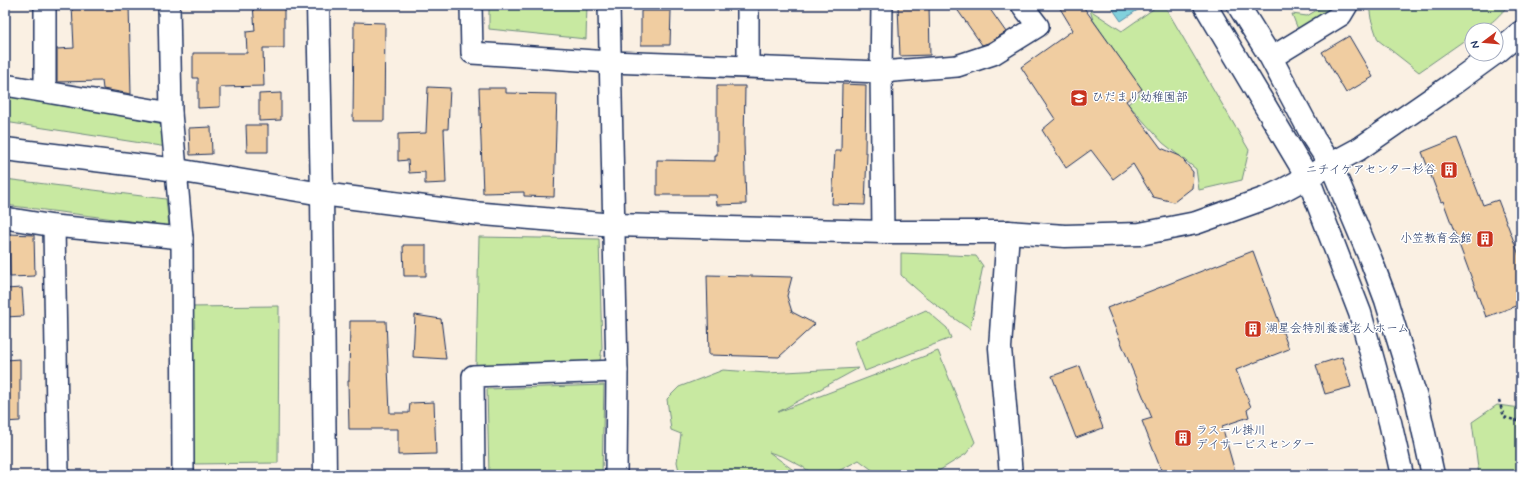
<svg xmlns="http://www.w3.org/2000/svg" width="1526" height="480" viewBox="0 0 1526 480" font-family="Mynerve,'Klee One',sans-serif">
  <rect width="100%" height="100%" fill="#faf0e3"/>
  <filter id="ink" filterUnits="userSpaceOnUse"><feTurbulence type="fractalNoise" baseFrequency=".025" numOctaves="2"/><feDisplacementMap in="SourceGraphic" scale="8" xChannelSelector="R" yChannelSelector="G"/><feConvolveMatrix kernelMatrix="1 2 1 2 8 2 1 2 1" color-interpolation-filters="sRGB"/></filter>
  <g filter="url(#ink)">
    <g fill="#c8e9a1" stroke="#728c80">
      <path d="M489,5H587L586,39L489,29Z"/>
      <path d="M1159,5H1164L1249,150L1242,180L1199,190L1196,169L1163,143L1128,104L1143,91L1093,20L1090,10L1122,31Z"/>
      <path d="M1325,5H1346L1299,32L1292,14L1307,16Z"/>
      <path d="M1369,5H1509C1498,16 1488,30 1472,30V35L1419,72L1378,40L1371,19Z"/>
      <path d="M5,91L172,126L167,147L5,122Z"/>
      <path d="M5,179L166,199L169,226L5,205Z"/>
      <path d="M479,237L599,239L602,348L600,361L476,365Z"/>
      <path d="M901,253L976,256L983,266L970,329C945,313 922,295 901,275Z"/>
      <path d="M279,306L278,463L191,464L188,307Z"/>
      <path d="M926,310L947,328L951,338L865,371L854,342Z"/>
      <path d="M938,351L975,442L966,454L932,475H879L859,460L831,475H815L803,467L784,457L769,452L800,475H680L677,462L681,434L671,430L667,399L679,387L723,370L767,373L859,368L778,412Z"/>
      <path d="M604,385L602,475H489L487,389Z"/>
      <path d="M1497,405L1521,408V475H1479L1472,422Z"/>
    </g>
    <path fill="#81d1dc" stroke="#5890aa" d="M1110,5H1145L1121,21Z"/>
    <g fill="#f0cda1" stroke="#1b2f5e">
      <path d="M72,5H129L131,94L103,89L102,81L57,82V49L74,48Z"/>
      <path d="M253,5H284V48H263L264,86L220,87V107L198,108V78H193V53H247L246,32L255,31Z"/>
      <path d="M929,5L930,55L900,56L898,6Z"/>
      <path d="M954,5H987L1006,32L988,43L982,45Z"/>
      <path d="M1058,5H1082L1142,89L1126,101L1161,148L1180,156L1193,172L1192,188L1174,202L1153,197L1133,164L1113,179L1091,150L1066,168L1042,130L1055,119L1021,67L1073,30Z"/>
      <path d="M641,11H671L670,45H641Z"/>
      <path d="M354,22L385,23L384,121H353Z"/>
      <path d="M1349,36L1373,77L1346,93L1322,52Z"/>
      <path d="M842,84L866,85L865,153H867L865,205L832,204L835,151H841Z"/>
      <path d="M717,86H745L744,143L746,204L717,205L716,195H657V160L715,161V155H717Z"/>
      <path d="M428,87L450,88L448,129H444L446,183L425,184V172L409,173L408,160L398,161V134L426,133Z"/>
      <path d="M479,88H506V93L557,94L554,197L524,196V192L483,193Z"/>
      <path d="M281,93V120L259,121V94Z"/>
      <path d="M246,125H268V152H247Z"/>
      <path d="M211,127L212,154L190,155L189,128Z"/>
      <path d="M1457,138L1483,205L1498,200L1521,260V304L1486,317L1443,201L1441,202L1422,152Z"/>
      <path d="M9,234L34,235L35,276L10,277Z"/>
      <path d="M403,245H426V276H404Z"/>
      <path d="M1253,251L1289,349L1236,370L1251,407L1247,410L1249,417L1222,426L1236,475H1163L1142,421L1152,418L1107,308Z"/>
      <path d="M707,275L792,277L787,296L792,312L815,324L779,357L709,355Z"/>
      <path d="M22,288L24,316L5,317V289Z"/>
      <path d="M415,315L441,319L446,359L413,357Z"/>
      <path d="M350,321H386L390,413H409L410,403L434,402L436,454L398,455V429H349L348,381H349Z"/>
      <path d="M1342,357L1351,387L1325,394L1316,365Z"/>
      <path d="M20,359V421L5,422V360Z"/>
      <path d="M1080,366L1103,428L1076,438L1052,376Z"/>
    </g>
    <g fill="none" stroke-linecap="round" stroke-linejoin="round">
      <defs>
        <g id="minor">
          <path d="M45,5V91"/>
          <path d="M169,5L171,113L182,238L183,475"/>
          <path d="M471,5L472,53L610,62L881,72L957,66L993,54L1038,26L1022,5"/>
          <path d="M609,5L617,371L616,475"/>
          <path d="M748,5V66"/>
          <path d="M882,5L881,72L883,232"/>
          <path d="M1271,58L1341,15L1347,5"/>
          <path d="M5,85L171,113"/>
          <path d="M5,218L54,226L182,238"/>
          <path d="M54,226L58,475"/>
          <path d="M474,475L473,376L617,371"/>
        </g>
        <g id="tertiary">
          <path d="M318,5L322,194L325,475"/>
          <path d="M1205,5L1308,178L1360,313L1390,422L1402,475"/>
          <path d="M1238,5L1271,58L1314,139L1331,165L1371,260L1386,300L1417,401L1433,475"/>
          <path d="M1496,53L1521,32"/>
          <path d="M5,149L177,170L322,194L472,213L614,225L883,232H1008L1065,236L1140,234L1196,223L1266,198L1285,189L1359,149L1450,86L1494,54"/>
          <path d="M1008,232L1000,348L1011,475"/>
        </g>
      </defs>
      <use href="#minor" stroke="#1b2f5e" stroke-width="24"/>
      <use href="#tertiary" stroke="#1b2f5e" stroke-width="25"/>
      <path stroke="#1b2f5e" stroke-width="2.5" stroke-dasharray="3 3" stroke-linecap="butt" d="M1499,400L1504,417L1521,422"/>
      <use href="#minor" stroke="#fff" stroke-width="21"/>
      <use href="#tertiary" stroke="#fff" stroke-width="22"/>
    </g>
  </g>
  <defs>
    <symbol id="school-square" viewBox="-11 -11 22 22"><rect x="-9" y="-9" width="18" height="18" rx="4" fill="#c8321e" stroke="#fff"/><path d="M0-5L7-2L0 1L-7-2ZM-4 1L0 2.5L4 1V4Q0 6-4 4Z" fill="#fff"/></symbol>
    <symbol id="building-square" viewBox="-11 -11 22 22"><rect x="-9" y="-9" width="18" height="18" rx="4" fill="#c8321e" stroke="#fff"/><path d="M-4-6H4V6H1V3H-1V6H-4ZM-2.5-4.3h1.7v1.8h-1.7ZM.8-4.3h1.7v1.8H.8ZM-2.5-1h1.7V.8h-1.7ZM.8-1h1.7V.8H.8Z" fill="#fff"/></symbol>
  </defs>
  <g fill-rule="evenodd">
    <use href="#school-square" x="1069" y="88" width="20" height="20"/>
    <use href="#building-square" x="1439" y="160" width="20" height="20"/>
    <use href="#building-square" x="1475" y="229" width="20" height="20"/>
    <use href="#building-square" x="1243" y="319" width="20" height="20"/>
    <use href="#building-square" x="1173" y="428" width="20" height="20"/>
  </g>
  <g text-anchor="middle" dominant-baseline="central" stroke-width="3" stroke-linejoin="round" paint-order="stroke">
    <g font-size="12" fill="#1b2f5e" stroke="#fff" text-anchor="start">
      <text x="1092" y="98">ひだまり幼稚園部</text>
      <text x="1436" y="170" text-anchor="end">ニチイケアセンター杉谷</text>
      <text x="1472" y="239" text-anchor="end">小笠教育会館</text>
      <text x="1266" y="329">湖星会特別養護老人ホーム</text>
      <text x="1196" y="431">ラスール掛川<tspan x="1196" dy="14">デイサービスセンター</tspan></text>
    </g>
  </g>
  <rect width="1526" height="480" fill="none" stroke="#fff" stroke-width="20"/>
  <rect x="10" y="10" width="1506" height="460" fill="none" stroke="#1b2f5e" stroke-width="1.5" filter="url(#ink)"/>
  <g transform="translate(1484 42) rotate(254)"><circle r="19" fill="#ffffff" stroke="#a4acbf"/>
  <path d="M0-3L7 15L0 10L-7 15Z" fill="#c8321e"/>
  <text y="-6" font-size="11" font-weight="bold" text-anchor="middle" fill="#1b2f5e">N</text>
  </g>
</svg>
